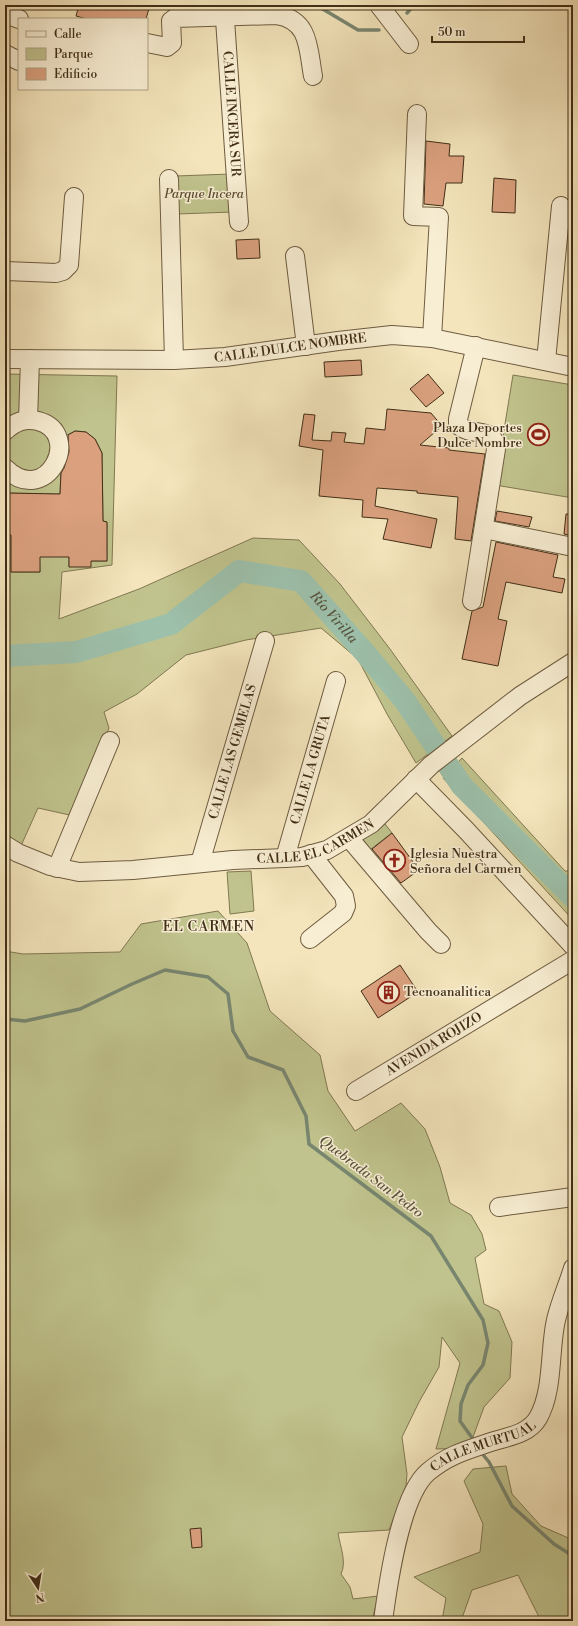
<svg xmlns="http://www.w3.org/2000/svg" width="578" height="1626" viewBox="0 0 578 1626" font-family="'Libre Bodoni',serif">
  <rect width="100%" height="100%" fill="#f4e5bc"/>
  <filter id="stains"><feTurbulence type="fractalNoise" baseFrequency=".005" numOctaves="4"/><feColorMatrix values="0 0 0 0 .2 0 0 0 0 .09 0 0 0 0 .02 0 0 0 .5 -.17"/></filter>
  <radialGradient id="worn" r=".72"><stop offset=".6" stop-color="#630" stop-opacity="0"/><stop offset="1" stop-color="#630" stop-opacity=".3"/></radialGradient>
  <g fill="#c0c38d" stroke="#807852">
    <path d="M231,174L233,212L177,214L176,176Z"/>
    <path d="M5,374L117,376L112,565L62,572L59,619L139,589L253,538L299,540L340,584L390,649L452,736L416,763L387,714L358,659L321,628L246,640L186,655L137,694L104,712L109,728L74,816L38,808L20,848L5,839V535H11V572H40L39,543L69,557V567L91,561H107V522L103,521L102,453L95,439L86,432L75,431L65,436L62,443L60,494L5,493Z"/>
    <path d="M513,375L573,385V498L495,485Z"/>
    <path d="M462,758L565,871H573V920L443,778Z"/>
    <path d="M382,820L392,833L367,852L357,840Z"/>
    <path d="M251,871L254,911L230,914L227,872Z"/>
    <path d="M218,911L247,943L270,1011L320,1055L328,1091L355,1131L401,1103L425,1129L440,1167L450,1203L471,1215L482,1234L486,1250L475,1258L484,1304L499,1311L512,1342L510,1378L484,1407L469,1448L436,1449L460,1363L442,1337L439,1367L419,1402L402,1437L407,1474L406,1486L389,1530L338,1533C340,1546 347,1562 341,1574L350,1587L353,1599L378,1596L372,1621H5V951L23,954L120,952L141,924Z"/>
    <path d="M506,1466L512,1494L541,1526L573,1540V1621H541L518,1575L472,1590L461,1621H442L446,1598L414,1577L480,1552L483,1524L464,1481L473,1469Z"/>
  </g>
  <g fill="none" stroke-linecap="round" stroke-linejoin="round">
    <g stroke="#788670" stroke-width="3.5">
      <path d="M316,5L358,30H379"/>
      <path d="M407,13L414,5"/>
      <path d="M5,1019L25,1021L80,1009L132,984L165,970L208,977L228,994L233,1031L248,1057L283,1070L306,1116L309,1144L431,1236L483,1320L488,1343L483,1365L468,1385L461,1404L460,1421L475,1442"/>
      <path d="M480,1451L489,1462L512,1506L554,1544L573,1556"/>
    </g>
    <path stroke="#9dc0ab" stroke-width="22" id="s1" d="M5,656L76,652L171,624L239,571L301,581L366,654L405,701L462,786L573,897"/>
  </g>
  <g fill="#dba17f" stroke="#412e17">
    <path d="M79,5H150L146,19H87L76,16Z"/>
    <path d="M426,141L450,144L449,156H464L462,183H446L443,206L424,204Z"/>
    <path d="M494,178L516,180L515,213L492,212Z"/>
    <path d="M259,239L260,258L237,259L236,240Z"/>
    <path d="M361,360L362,375L325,377L324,362Z"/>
    <path d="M428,374L444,393L426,407L410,389Z"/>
    <path d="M387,409L431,413L442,426L420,445L449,448V450L485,454L471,541L455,539L458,497L417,493V491L377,488L375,506L437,519L431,548L383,539L388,519L362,517L363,500L319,496L323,450L299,446L304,414L315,415L312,440L331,441L332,432L346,433L344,442L364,444L366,428L385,430Z"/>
    <path d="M75,431L86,432L95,439L102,453L103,521L107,522V561H91V567H69V557H40V572H11V535H5V493L60,494L61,473L64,468L69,452L68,435Z"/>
    <path d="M497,511L532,517L529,527L495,521Z"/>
    <path d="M566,514H573V536L564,534Z"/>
    <path d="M496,542L558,555L553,577L565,579L562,593L506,582L498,619L507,621L498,666L462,659L472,611L483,607Z"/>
    <path d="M392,833L419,870L401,883L372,849Z"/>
    <path d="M400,965L418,992L378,1018L361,991Z"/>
    <path d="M201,1528L202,1547L192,1548L190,1529Z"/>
  </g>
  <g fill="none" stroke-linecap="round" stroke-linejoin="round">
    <defs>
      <g id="minor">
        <path id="s2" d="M224,5L239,222"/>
        <path d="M379,5L409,44"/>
        <path d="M5,14L19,19"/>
        <path d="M147,43L167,47L172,43L171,21L175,18L277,15C310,20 308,49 313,76"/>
        <path d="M5,54L19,61"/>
        <path d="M417,114L413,216L439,217L432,338"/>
        <path d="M169,179L174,360"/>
        <path d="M295,256L306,346"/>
        <path d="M5,271L56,273L63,271L69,265L74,197"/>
        <path id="s3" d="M5,359L174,360L225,357L338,341L392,335L432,338L573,367"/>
        <path d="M546,361L561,206"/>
        <path d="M28,420L30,359"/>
        <path d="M5,431C15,422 24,418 38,421C84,433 47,509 5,468"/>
        <path d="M484,529L573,547"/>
        <path d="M472,601L496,449C494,425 472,438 458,425V419L476,346"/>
        <path d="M416,779L466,830L573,946"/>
        <path d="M349,838L428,931L441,944"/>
        <path id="s4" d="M5,845L18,853L50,866L79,872L133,870L233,860L285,858L302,857L327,850L371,824L431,765L520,696L573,662"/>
        <path id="s5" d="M285,858L336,681"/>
        <path id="s6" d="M200,863L265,641"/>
        <path d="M57,868L110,741"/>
        <path d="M310,939L343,913L346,906L344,896L311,854"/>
        <path id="s7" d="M356,1091L573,960"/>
        <path d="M499,1207L573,1197"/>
        <path id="s8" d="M383,1621C388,1584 400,1496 428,1472C448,1455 467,1450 491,1442C507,1437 529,1434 538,1418C554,1390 549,1350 556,1320C560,1302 568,1285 573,1268"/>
      </g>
    </defs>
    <use href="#minor" stroke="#6e5c40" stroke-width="20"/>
    <use href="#minor" stroke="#f8eed3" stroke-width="18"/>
  </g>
  <defs>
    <symbol id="stadium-ring" viewBox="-11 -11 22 22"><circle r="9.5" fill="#f8eed3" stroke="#8f2418" stroke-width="1.5"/><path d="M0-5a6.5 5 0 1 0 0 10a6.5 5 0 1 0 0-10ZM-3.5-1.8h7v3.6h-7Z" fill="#8f2418"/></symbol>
    <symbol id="church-ring" viewBox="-11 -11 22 22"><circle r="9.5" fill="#f8eed3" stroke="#8f2418" stroke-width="1.5"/><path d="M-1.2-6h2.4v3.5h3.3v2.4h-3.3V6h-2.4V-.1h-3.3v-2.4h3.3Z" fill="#8f2418"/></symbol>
    <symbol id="building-ring" viewBox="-11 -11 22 22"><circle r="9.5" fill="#f8eed3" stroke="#8f2418" stroke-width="1.5"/><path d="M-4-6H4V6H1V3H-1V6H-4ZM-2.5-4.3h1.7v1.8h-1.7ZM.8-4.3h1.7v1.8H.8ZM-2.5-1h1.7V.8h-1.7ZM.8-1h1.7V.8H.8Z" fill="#8f2418"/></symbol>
  </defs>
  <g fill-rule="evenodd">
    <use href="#stadium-ring" x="526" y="422" width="25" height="25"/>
    <use href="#church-ring" x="382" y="848" width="25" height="25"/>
    <use href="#building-ring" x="376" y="980" width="25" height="25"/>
  </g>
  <g text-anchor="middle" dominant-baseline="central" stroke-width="3" stroke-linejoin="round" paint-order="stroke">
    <g font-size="13" fill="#412e17" stroke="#f8eed3">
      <text stroke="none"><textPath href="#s2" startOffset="109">CALLE INCERA SUR</textPath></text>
      <text stroke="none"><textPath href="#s3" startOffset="286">CALLE DULCE NOMBRE</textPath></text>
      <text stroke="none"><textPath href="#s6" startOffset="116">CALLE LAS GEMELAS</textPath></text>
      <text stroke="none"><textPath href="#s5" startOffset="92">CALLE LA GRUTA</textPath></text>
      <text stroke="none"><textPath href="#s4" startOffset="320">CALLE EL CARMEN</textPath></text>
      <text stroke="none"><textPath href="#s7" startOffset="91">AVENIDA ROJIZO</textPath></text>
      <text stroke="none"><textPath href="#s8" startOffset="219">CALLE MURTUAL</textPath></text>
    </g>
    <g font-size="13" font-style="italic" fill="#5a4c2f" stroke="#f8eed3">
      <text x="204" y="194">Parque Incera</text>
    </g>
    <g font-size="13" fill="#412e17" stroke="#f8eed3" text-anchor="start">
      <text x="522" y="428" text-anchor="end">Plaza Deportes<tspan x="522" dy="15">Dulce Nombre</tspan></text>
      <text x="410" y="854">Iglesia Nuestra<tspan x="410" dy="15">Señora del Carmen</tspan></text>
      <text x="404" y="992">Tecnoanalitica</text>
    </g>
    <g font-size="14" font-style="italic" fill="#58523c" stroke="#f8eed3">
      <text stroke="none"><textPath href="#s1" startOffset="368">Río Virilla</textPath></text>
      <text transform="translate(371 1177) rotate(37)">Quebrada San Pedro</text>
    </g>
    <g font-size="14" letter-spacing="1" fill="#412e17" stroke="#f8eed3">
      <text x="209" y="927">EL CARMEN</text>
    </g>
  </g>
  <rect width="578" height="1626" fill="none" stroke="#f4e5bc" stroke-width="20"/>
  <rect x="6" y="6" width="566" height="1614" fill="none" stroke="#412e17" stroke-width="2"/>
  <rect x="10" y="10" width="558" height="1606" fill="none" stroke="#412e17"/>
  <rect x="18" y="18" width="130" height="72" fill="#f8eed3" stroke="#afa188"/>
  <rect x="26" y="31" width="20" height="6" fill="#f8eed3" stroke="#afa188"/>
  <text x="54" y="38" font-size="12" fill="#412e17">Calle</text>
  <rect x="26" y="48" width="20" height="12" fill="#c0c38d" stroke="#afa188"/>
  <text x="54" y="58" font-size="12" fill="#412e17">Parque</text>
  <rect x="26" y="68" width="20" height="12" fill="#dba17f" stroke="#afa188"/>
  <text x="54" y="78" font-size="12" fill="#412e17">Edificio</text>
  <g transform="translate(38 1588) rotate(168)" stroke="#f8eed3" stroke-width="3" paint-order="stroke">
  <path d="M0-3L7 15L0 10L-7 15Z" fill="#412e17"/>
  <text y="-6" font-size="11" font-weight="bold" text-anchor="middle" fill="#412e17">N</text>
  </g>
  <path d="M432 36v6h92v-6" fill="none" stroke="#412e17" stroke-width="2"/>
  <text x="438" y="36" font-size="12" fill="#412e17" stroke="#f8eed3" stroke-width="3" paint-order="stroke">50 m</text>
  <rect width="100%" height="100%" filter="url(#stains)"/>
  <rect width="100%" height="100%" fill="url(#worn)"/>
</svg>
